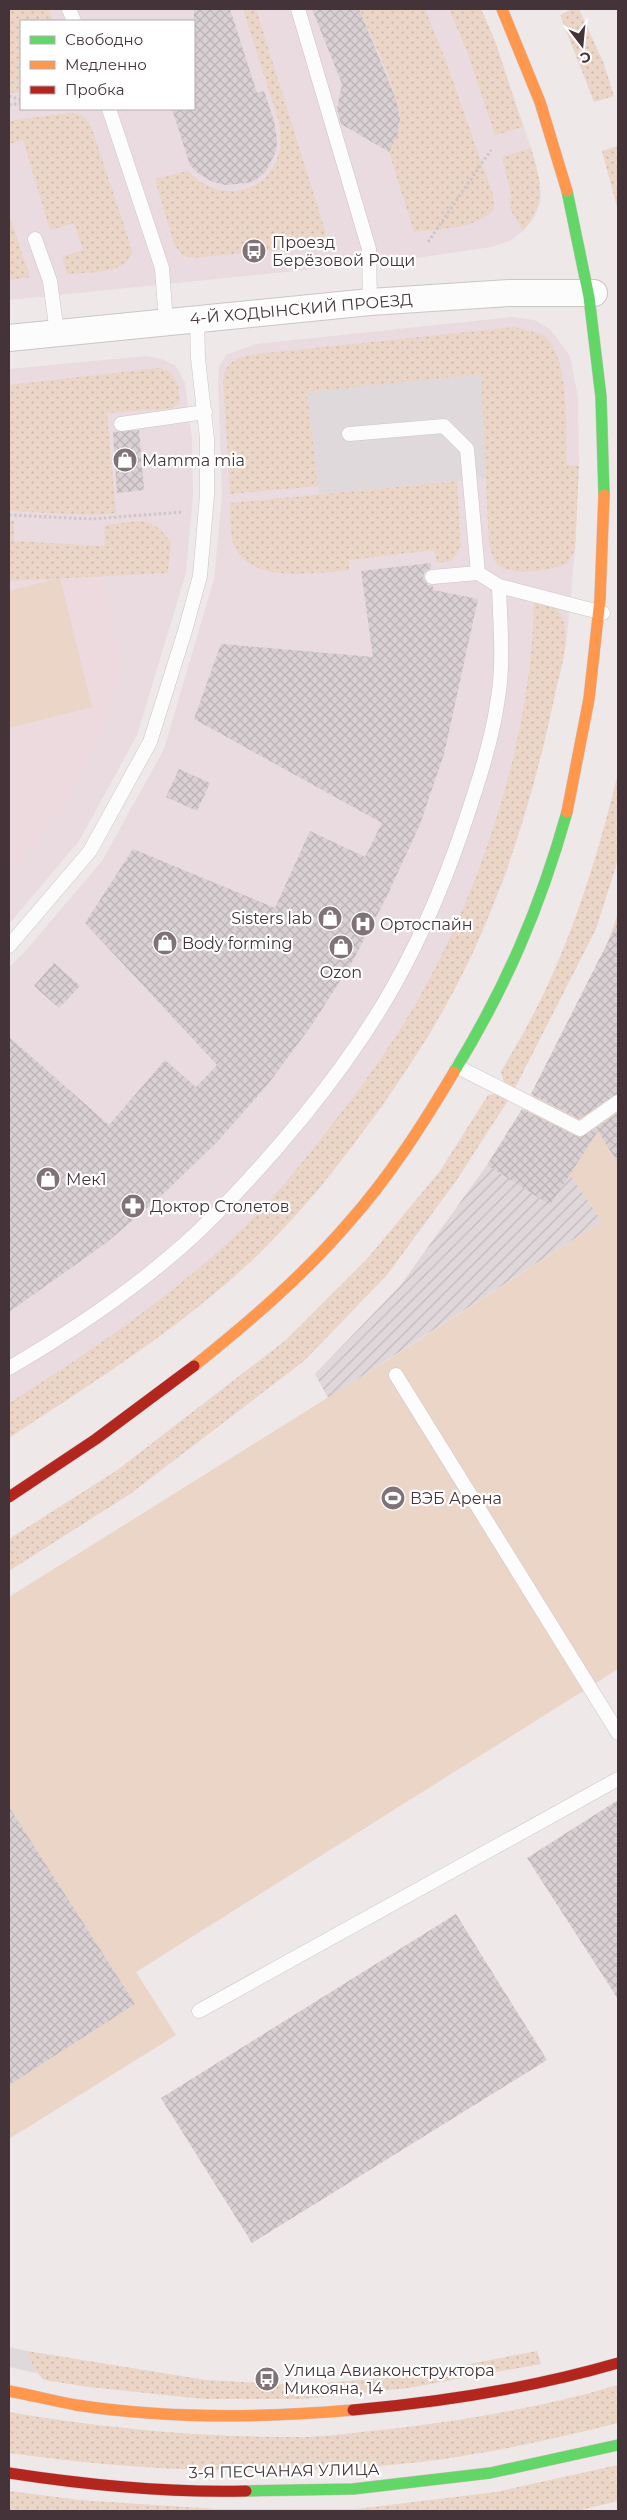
<svg xmlns="http://www.w3.org/2000/svg" width="627" height="2520" viewBox="0 0 627 2520" font-family="Montserrat,sans-serif">
  <defs>
    <pattern id="industrial-furrows" width="10" height="10" patternUnits="userSpaceOnUse" patternTransform="scale(1.25)"><rect width="10" height="10" fill="#e0d7da"/><path d="M-1 1l2-2M0 10L10 0M9 11l2-2" fill="none" stroke="#c1b9bc"/></pattern>
    <pattern id="grass-dots" width="8" height="8" patternUnits="userSpaceOnUse" patternTransform="scale(1.25)"><rect width="8" height="8" fill="#ead5c7"/><path d="M2 2h.1M6 6h.1" fill="none" stroke="#cab7ac" stroke-width="1.8" stroke-linecap="round"/></pattern>
    <pattern id="building-cross-hatch" width="8" height="8" patternUnits="userSpaceOnUse" patternTransform="scale(1.25)"><rect width="8" height="8" fill="#d8d0d2"/><path d="M0 0l8 8M0 8l8-8" fill="none" stroke="#bbb3b5"/></pattern>
  </defs>
  <rect width="100%" height="100%" fill="#eee8e9"/>
  <g fill="#e9dbdf" fill-rule="evenodd">
    <path d="M9,9H481L495,41L531,148L540,182L541,201L534,218L523,231L510,241L491,247L403,260L9,300ZM21,21H194V109H21Z"/>
    <path d="M512,317L534,320L550,329L570,356L578,398L579,466L575,550L567,638L552,707L507,871L472,955L430,1033L384,1104L320,1188L252,1261L180,1321L9,1438V967L22,955L102,861L164,749L214,579L222,496L218,380L219,367L226,355L256,344Z"/>
    <path d="M146,356L162,359L176,366L185,383L192,439L193,495L186,573L137,735L79,841L9,924V369Z"/>
  </g>
  <path fill="url(#industrial-furrows)" d="M532,1120L602,1221L328,1398L315,1374L400,1286L492,1158Z"/>
  <path fill="#ecdadf" d="M102,577L123,669L99,731L64,803L9,878V581Z"/>
  <g fill="url(#grass-dots)">
    <path d="M9,9H49L53,21H21V92L9,93Z"/>
    <path d="M243,9H256L326,234L323,242L309,247L192,258L182,255L174,244L155,179L188,171C231,216 294,181 278,119Z"/>
    <path d="M359,9H425L445,59L493,195L494,209C476,230 440,228 414,232L389,152C394,142 400,131 400,119C400,95 370,34 359,9Z"/>
    <path d="M449,9H481L495,41L523,127L495,135L467,51Z"/>
    <path d="M572,9H579L604,64L614,96L594,102L560,15Z"/>
    <path d="M70,113C81,113 86,117 91,126L132,250C130,275 86,272 67,274L62,257L83,250L74,223L50,230L23,140L9,144V121Z"/>
    <path d="M618,146V211L602,151Z"/>
    <path d="M531,148C541,182 547,202 523,231L510,209L511,193L502,157Z"/>
    <path d="M9,214L30,277L9,280Z"/>
    <path d="M514,327C523,330 536,331 544,336C570,355 566,435 567,465L579,466L575,550L567,564C550,570 506,579 495,561C492,556 491,550 489,545L481,375L307,393L319,486L230,494L223,379C227,359 239,357 257,354Z"/>
    <path d="M158,368L171,372L178,385L180,400L173,408L107,413L116,513L89,515L9,511V385Z"/>
    <path d="M457,481L461,548L451,561L437,563L434,550L349,560V570C317,573 249,584 234,545C229,533 231,516 230,503Z"/>
    <path d="M9,520H14V541L104,546L105,525C140,522 149,513 171,542L168,573L9,581Z"/>
    <path d="M534,602C539,603 546,603 550,605C579,618 560,672 555,694C537,782 510,873 472,954C441,1022 398,1085 353,1145C322,1186 289,1226 251,1261C178,1330 92,1383 9,1438V1403C87,1354 163,1302 231,1240C265,1208 296,1171 324,1135C353,1098 381,1060 406,1020C478,902 532,741 534,602Z"/>
    <path d="M618,773V860L596,929L515,1088L504,1082L501,1072C512,1052 524,1033 534,1013C572,940 599,852 618,773Z"/>
    <path d="M497,1093L509,1099L456,1181L387,1275L304,1361L130,1494L9,1571V1539L116,1471L286,1340L367,1259L440,1171L488,1095Z"/>
    <path d="M27,2351L206,2380L300,2385L407,2376L537,2351L541,2364L408,2388L302,2399H204L89,2387L44,2380L32,2367Z"/>
    <path d="M618,2385V2423C553,2439 488,2454 421,2462C284,2477 145,2472 9,2453V2412C108,2429 208,2438 309,2437C333,2436 357,2432 381,2430C460,2421 541,2408 618,2385Z"/>
    <path d="M618,2465V2501L577,2511H9V2491L80,2500L216,2509H356L496,2492Z"/>
  </g>
  <g fill="#ead5c7">
    <path d="M60,578L92,707L9,728V591Z"/>
    <path d="M618,913V1669L136,1972L176,2035L9,2139V1597L391,1358L602,1221L532,1120L521,1115C555,1050 595,984 618,913Z"/>
  </g>
  <g fill="#e0d9db">
    <path d="M481,374L486,478L319,494L307,392Z"/>
    <path d="M9,2347L27,2351L36,2373L9,2367Z"/>
  </g>
  <g fill="url(#building-cross-hatch)">
    <path d="M194,9H230L257,93L264,91L274,121L277,141L276,151L266,171L256,180L247,183L226,185L213,182L199,174L190,165L172,109H194Z"/>
    <path d="M312,9H359L396,99L400,119L397,136L389,152L341,124L337,109L342,84Z"/>
    <path d="M139,430L144,490L117,493L113,432Z"/>
    <path d="M431,563V568L424,573L423,578L428,585L433,586V590L478,599L444,754L420,824L387,896L351,964L311,1026L268,1084L217,1142L161,1196L106,1243L9,1312V1037L109,1125L165,1060L196,1087L217,1065L85,923L133,849L275,908L310,831L365,857L382,823L194,719L221,644L373,657L361,571Z"/>
    <path d="M179,769L210,783L197,811L166,797Z"/>
    <path d="M618,922V1093L579,1119L531,1094Z"/>
    <path d="M54,963L80,986L59,1008L34,986Z"/>
    <path d="M522,1109L580,1138L618,1113V1163L598,1131L550,1205L487,1165Z"/>
    <path d="M618,1800V1999L527,1858Z"/>
    <path d="M9,1807L135,2004L9,2085Z"/>
    <path d="M456,1914L547,2060L252,2243L161,2098Z"/>
  </g>
  <g fill="none" stroke-linecap="round" stroke-linejoin="round">
    <defs>
      <g id="lane">
        <path d="M69,9L74,21"/>
        <path d="M298,9L369,249L370,302"/>
        <path d="M109,109L162,268L166,322"/>
        <path d="M35,239L50,281L57,333"/>
        <path d="M121,424L205,412"/>
        <path d="M349,434L444,426L467,449L478,573L499,586L603,613"/>
        <path d="M432,577L478,573"/>
        <path d="M9,946L90,851L150,742L185,631L200,576L207,495V439L198,358L197,318"/>
        <path d="M458,1067L580,1129L618,1102"/>
        <path d="M9,1368C79,1327 158,1273 215,1215C275,1154 338,1079 382,1006C416,950 443,887 464,825C478,783 492,741 498,698C504,662 500,622 499,586"/>
        <path d="M396,1375L618,1733"/>
        <path d="M199,2011L618,1779"/>
      </g>
      <path id="street" d="M9,338L370,302L509,293H594"/>
      <g id="fast">
        <path d="M567,191L589,297L601,397L604,495"/>
        <path d="M454,1072C506,987 540,908 567,812"/>
        <path d="M246,2491L353,2489L490,2473L618,2445"/>
      </g>
      <g id="slow">
        <path d="M502,9L540,102L567,191"/>
        <path d="M567,812L589,699L600,599L604,495"/>
        <path d="M194,1366C249,1322 304,1275 350,1221C390,1176 423,1124 454,1072"/>
        <path d="M9,2391C31,2395 54,2401 76,2405C167,2419 261,2418 353,2410"/>
      </g>
      <g id="jam">
        <path d="M9,1497L96,1439L194,1366"/>
        <path d="M353,2410C442,2402 532,2388 618,2363"/>
        <path d="M9,2473C87,2485 166,2493 246,2491"/>
      </g>
    </defs>
    <use href="#lane" stroke="#ccc5c7" stroke-width="15"/>
    <use href="#street" stroke="#ccc5c7" stroke-width="28"/>
    <use href="#fast" stroke="#d2c3c7" stroke-width="12"/>
    <use href="#slow" stroke="#d2c3c7" stroke-width="12"/>
    <use href="#jam" stroke="#d2c3c7" stroke-width="12"/>
    <g stroke="#cdc6c9" stroke-width="3" stroke-dasharray="2.5 2.5" stroke-linecap="butt">
      <path d="M9,96L21,100"/>
      <path d="M9,105L21,103"/>
      <path d="M428,242L491,150"/>
      <path d="M9,515L92,519L183,512"/>
    </g>
    <use href="#lane" stroke="#fcfcfc" stroke-width="14"/>
    <use href="#street" stroke="#fcfcfc" stroke-width="26"/>
    <use href="#fast" stroke="#63d668" stroke-width="11"/>
    <use href="#slow" stroke="#ff974d" stroke-width="11"/>
    <use href="#jam" stroke="#b3261e" stroke-width="11"/>
  </g>
  <defs>
    <symbol id="bus-disc" viewBox="-11 -11 22 22"><circle r="9.5" fill="#807377" stroke="#fff"/><path d="M-5-6H5V4H4V6H2V4H-2V6H-4V4H-5ZM-3.5-4V0h7V-4ZM-3.5 1.2v1.5H-2V1.2ZM2 1.2v1.5H3.5V1.2Z" fill="#fff"/></symbol>
    <symbol id="shop-disc" viewBox="-11 -11 22 22"><circle r="9.5" fill="#807377" stroke="#fff"/><path d="M-5-2.5h2.3a2.7 3.5 0 0 1 5.4 0H5L5.5 6h-11ZM-1.5-2.5h3a1.5 2.3 0 0 0-3 0Z" fill="#fff"/></symbol>
    <symbol id="hospital-disc" viewBox="-11 -11 22 22"><circle r="9.5" fill="#807377" stroke="#fff"/><path d="M-5-5h3v3.5h4V-5h3V5h-3V1.5h-4V5h-3Z" fill="#fff"/></symbol>
    <symbol id="pharmacy-disc" viewBox="-11 -11 22 22"><circle r="9.5" fill="#807377" stroke="#fff"/><path d="M-2-6h4v4h4v4h-4v4h-4v-4h-4v-4h4Z" fill="#fff"/></symbol>
    <symbol id="stadium-disc" viewBox="-11 -11 22 22"><circle r="9.5" fill="#807377" stroke="#fff"/><path d="M0-5a6.5 5 0 1 0 0 10a6.5 5 0 1 0 0-10ZM-3.5-1.8h7v3.6h-7Z" fill="#fff"/></symbol>
  </defs>
  <g fill-rule="evenodd">
    <use href="#bus-disc" x="240" y="237" width="28" height="28"/>
    <use href="#shop-disc" x="111" y="446" width="28" height="28"/>
    <use href="#shop-disc" x="316" y="904" width="28" height="28"/>
    <use href="#hospital-disc" x="349" y="910" width="28" height="28"/>
    <use href="#shop-disc" x="151" y="929" width="28" height="28"/>
    <use href="#shop-disc" x="327" y="933" width="28" height="28"/>
    <use href="#shop-disc" x="34" y="1165" width="28" height="28"/>
    <use href="#pharmacy-disc" x="119" y="1192" width="28" height="28"/>
    <use href="#stadium-disc" x="379" y="1484" width="28" height="28"/>
    <use href="#bus-disc" x="253" y="2365" width="28" height="28"/>
  </g>
  <g text-anchor="middle" dominant-baseline="central" stroke-width="4.5" stroke-linejoin="round" paint-order="stroke">
    <g font-size="16" fill="#44343a" stroke="#fff" text-anchor="start">
      <text x="272" y="242">Проезд<tspan x="272" dy="18">Берёзовой Рощи</tspan></text>
      <text x="142" y="460">Mamma mia</text>
      <text x="312" y="918" text-anchor="end">Sisters lab</text>
      <text x="380" y="924">Ортоспайн</text>
      <text x="182" y="943">Body forming</text>
      <text x="341" y="972" text-anchor="middle">Ozon</text>
      <text x="66" y="1179">Мек1</text>
      <text x="150" y="1206">Доктор Столетов</text>
      <text x="410" y="1498">ВЭБ Арена</text>
      <text x="284" y="2370">Улица Авиаконструктора<tspan x="284" dy="18">Микояна, 14</tspan></text>
    </g>
    <g font-size="16" fill="#44343a" stroke="#fff">
      <text transform="translate(301 309) rotate(-5)">4-Й ХОДЫНСКИЙ ПРОЕЗД</text>
      <text transform="translate(284 2471) rotate(-1)">3-Я ПЕСЧАНАЯ УЛИЦА</text>
    </g>
  </g>
  <rect width="627" height="2520" fill="none" stroke="#44343a" stroke-width="20"/>
  <rect x="20" y="20" width="175" height="90" fill="#ffffff" stroke="#b4aeb0"/>
  <rect x="30" y="36" width="25" height="8" fill="#63d668" stroke="#b4aeb0"/>
  <text x="65" y="45" font-size="15" fill="#44343a">Свободно</text>
  <rect x="30" y="61" width="25" height="8" fill="#ff974d" stroke="#b4aeb0"/>
  <text x="65" y="70" font-size="15" fill="#44343a">Медленно</text>
  <rect x="30" y="86" width="25" height="8" fill="#b3261e" stroke="#b4aeb0"/>
  <text x="65" y="95" font-size="15" fill="#44343a">Пробка</text>
  <g transform="translate(582 45) rotate(164)" stroke="#ffffff" stroke-width="4" paint-order="stroke">
  <path d="M0-4L9 19L0 12L-9 19Z" fill="#44343a"/>
  <text y="-8" font-size="14" font-weight="bold" text-anchor="middle" fill="#44343a">С</text>
  </g>
</svg>
